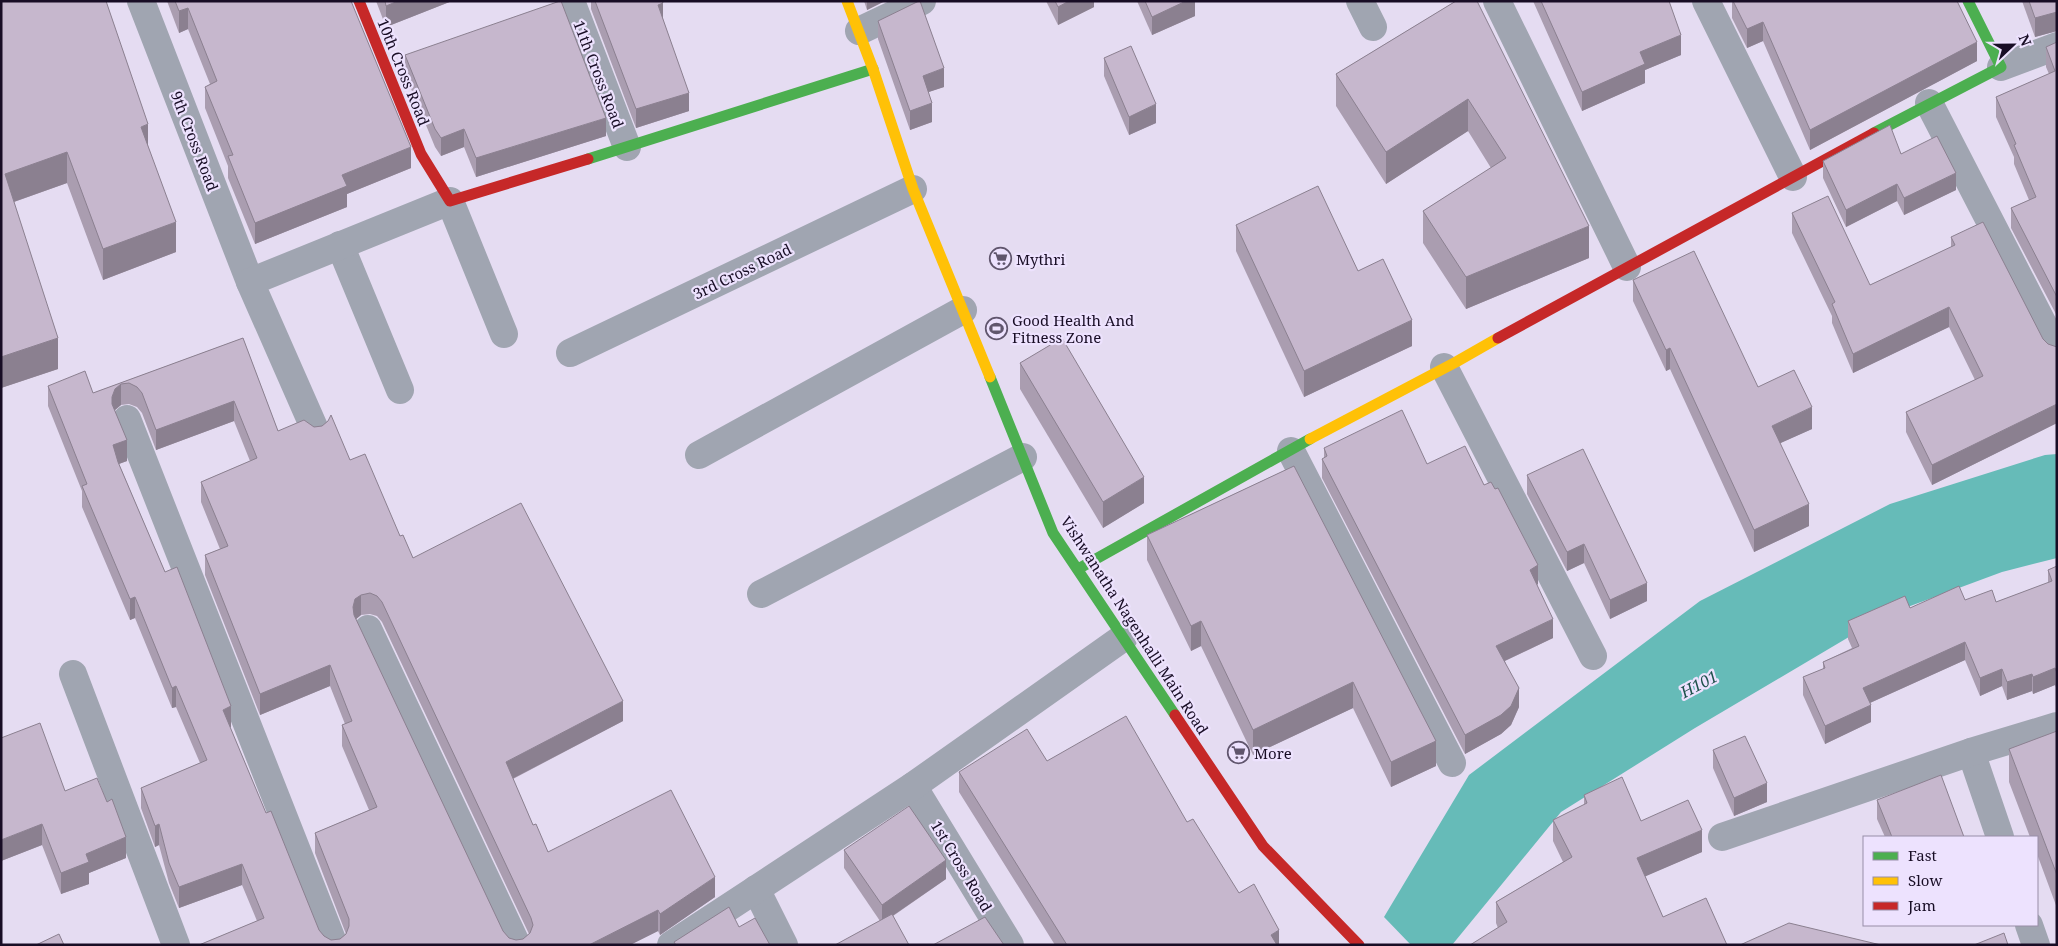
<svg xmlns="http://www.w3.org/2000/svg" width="2058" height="946" viewBox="0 0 2058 946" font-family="'Noto Serif',serif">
  <rect width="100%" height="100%" fill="#e5dcf2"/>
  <path fill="#66bbb8" d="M2057,454V558L2002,572L1886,615L1695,728L1561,812L1452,945H1411L1384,917L1469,775L1700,601L1890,504L2045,455Z"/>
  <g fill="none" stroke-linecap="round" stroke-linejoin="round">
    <g stroke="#a0a5b1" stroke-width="28">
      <path d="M141,1L250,282"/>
      <path d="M571,1L627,147"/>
      <path d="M1360,1L1373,27"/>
      <path d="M1497,1L1627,267"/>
      <path d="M1706,1L1793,177"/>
      <path d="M859,31L922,1"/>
      <path d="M2001,67L2057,46"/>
      <path d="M1929,103L2057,351"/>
      <path d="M340,245L400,390"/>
      <path d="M570,353L913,189"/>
      <path d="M1444,367L1593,656"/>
      <path d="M127,419L334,945"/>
      <path d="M316,432L250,282L450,201L504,334"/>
      <path d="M1291,451L1452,763"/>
      <path d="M699,455L963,310"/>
      <path d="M761,594L1023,457"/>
      <path d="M368,629L517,945"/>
      <path d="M73,674L176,945"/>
      <path d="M1971,752L2000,837"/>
      <path d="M913,786L1010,945"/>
      <path d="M1722,837L1971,752L2057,726"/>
      <path d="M756,889L784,945"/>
      <path d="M2029,925L2036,945"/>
      <path d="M671,945L913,786L1124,637"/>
    </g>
    <g stroke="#4caf50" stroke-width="11">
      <path d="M1874,133L2001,67L1968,1"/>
      <path d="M588,159L873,69"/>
      <path d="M990,377L1053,533L1175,715"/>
      <path d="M1078,569L1310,439"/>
    </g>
    <g stroke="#ffc107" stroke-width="11">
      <path d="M847,1L873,69L913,189L990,377"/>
      <path d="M1310,439L1456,362L1498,338"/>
    </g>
    <g stroke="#c62828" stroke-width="11">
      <path d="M359,1L421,154L450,201L588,159"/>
      <path d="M1498,338L1874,133"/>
      <path d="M1175,715L1263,846L1359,945"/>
    </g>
  </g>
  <g fill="#aa9db0" fill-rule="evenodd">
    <path d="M1,1L148,146L176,252L103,280L67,183L14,202L58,369L1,388Z"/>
    <path d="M167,1H351L411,168L347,194V207L255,244L228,178V166L205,108V87L210,84L188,29L179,33Z"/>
    <path d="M376,1H452L386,27Z"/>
    <path d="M591,1H662L663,19L689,111L636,128L591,9Z"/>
    <path d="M864,1H885L867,10Z"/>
    <path d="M1046,1H1094V7L1058,25Z"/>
    <path d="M1137,1H1195V16L1152,35Z"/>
    <path d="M1456,1L1589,258L1466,309L1423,243V211L1491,168L1468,131L1386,184L1336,106V74Z"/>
    <path d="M1533,1H1669L1681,55L1645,70V83L1582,111Z"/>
    <path d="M1732,1H1957L1977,61L1810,150L1763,41L1747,48L1732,18Z"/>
    <path d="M2022,1H2057V31L2035,37Z"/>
    <path d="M878,21L944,87L928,92L932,122L910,130L878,39Z"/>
    <path d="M2057,42V316L2011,228V208L2029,200L2014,164V157L1996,117V97L2049,74L2046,67V47Z"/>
    <path d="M405,55L606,136L476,177L464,147L441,156L435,147L405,74Z"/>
    <path d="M1104,58L1156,123L1129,135L1104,76Z"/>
    <path d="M1901,154L1956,190L1904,215L1897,201L1846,227L1823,178V161Z"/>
    <path d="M1792,213L1870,285L1951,247V237L2048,344L2057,347V423L1932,485L1906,432V412L1975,380L1949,327L1853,373L1832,323V316L1792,233Z"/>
    <path d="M1236,225L1358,271L1412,346L1304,397L1236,251Z"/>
    <path d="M1633,280L1758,387L1812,429L1780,443L1809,526L1754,552L1670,369L1666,371L1633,301Z"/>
    <path d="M243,338L278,431L350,460L400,536L413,558L623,721L513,779L533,825L548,852L715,897L660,935L658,931L630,945H199L257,921L242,885L179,908L169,883L159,845L155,847L141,808V788L200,763L176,707L172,708L135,618L130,620L82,507V491L48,406V386L93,393ZM129,404L137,407L142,413L156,450L234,421L250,461L201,482V502L220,549L205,555V575L260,715L330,686L345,724L342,725V746L369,810L315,833V853L346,934L340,939L331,940L324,936L319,930L266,813L230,727H231L119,464L127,461L115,410L121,405ZM370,614L377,616L382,622L529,934L523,939L516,940L509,938L503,931L356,619L361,615Z"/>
    <path d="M1020,363L1144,503L1103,528L1020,389Z"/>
    <path d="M1324,448L1427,464L1484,485L1538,584L1537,585L1553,638L1505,661L1519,707L1511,725L1501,734L1465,754L1322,478V459L1324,458Z"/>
    <path d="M1294,466L1436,766L1391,787L1353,708L1253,755L1201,646L1191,651L1147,560V535Z"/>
    <path d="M1527,475L1647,601L1610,619L1584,563L1567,571L1527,494Z"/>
    <path d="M2057,566V690L2055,685L2033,694L2032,691L2007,700L2002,686L1980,696L1965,660L1870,703L1871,722L1825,744L1803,695V677L1823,669V662L1852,648L1848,639V621L1910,608L1965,600L1996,602L2048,583V570Z"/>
    <path d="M2057,731V908L2037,854V837H2030L2009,782V749Z"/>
    <path d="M1713,750L1767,802L1734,816L1713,768Z"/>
    <path d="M1047,761L1187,822L1239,893L1279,945H1055L959,792V772Z"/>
    <path d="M65,791L126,858L89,873V884L61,894L42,845L1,861Z"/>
    <path d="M1584,795L1641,821L1702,852L1645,876L1663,917L1498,928L1496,923V902L1563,862L1553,841V820L1584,805Z"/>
    <path d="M1877,800L1964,837H1885L1877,819Z"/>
    <path d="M844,850L946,879L893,916L880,921L844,868Z"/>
  </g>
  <g fill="#8b8090">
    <path d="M398,1H452L386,27V6Z"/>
    <path d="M867,1H885L867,10Z"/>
    <path d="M1069,1H1094V7L1058,25V7Z"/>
    <path d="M1186,1H1195V16L1152,35V17Z"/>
    <path d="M663,3V21L658,5Z"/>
    <path d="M188,8V29L179,33V11Z"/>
    <path d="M2057,12V31L2035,37V18Z"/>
    <path d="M1763,22V41L1747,48V29Z"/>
    <path d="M1681,35V55L1645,70V83L1582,111V92L1640,52Z"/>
    <path d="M1977,42V61L1810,150V130Z"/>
    <path d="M944,68V87L923,94V76Z"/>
    <path d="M689,93V111L636,128V109Z"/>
    <path d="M1468,99V131L1386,184V152Z"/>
    <path d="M932,103V122L910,130V111Z"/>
    <path d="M1156,104V123L1129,135V117Z"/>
    <path d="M606,118V136L476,177V158Z"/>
    <path d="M148,124V155L141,127Z"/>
    <path d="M464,129V147L441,156V138Z"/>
    <path d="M411,147V168L347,194V207L255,244V223L342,175Z"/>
    <path d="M67,152V183L5,205V174Z"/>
    <path d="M1956,173V190L1904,215V198Z"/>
    <path d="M1897,184V201L1846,227V210Z"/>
    <path d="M176,222V252L103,280V249Z"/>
    <path d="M1589,226V258L1466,309V277Z"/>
    <path d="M1949,307V327L1853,373V354Z"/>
    <path d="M1412,320V346L1304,397V371Z"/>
    <path d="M58,338V369L1,388V357Z"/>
    <path d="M1670,348V369L1666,371V350Z"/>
    <path d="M121,384V405L115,410L112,417V397L115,389Z"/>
    <path d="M234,401V421L156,450V430Z"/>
    <path d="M2057,404V423L1932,485V465Z"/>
    <path d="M1812,407V429L1772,447V426Z"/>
    <path d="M127,440V461L113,466V445Z"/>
    <path d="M1144,477V503L1103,528V502Z"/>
    <path d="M1809,504V526L1754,552V530Z"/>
    <path d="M1584,544V563L1567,571V552Z"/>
    <path d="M1538,565V584L1530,588V570Z"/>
    <path d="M1647,583V601L1610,619V600Z"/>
    <path d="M361,595V615L355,620L353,627V607L355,599Z"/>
    <path d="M135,597V618L130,620V599Z"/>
    <path d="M1553,619V638L1496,665V646Z"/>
    <path d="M1201,621V646L1191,651V626Z"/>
    <path d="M1965,642V660L1863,706V688Z"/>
    <path d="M330,665V686L260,715V694Z"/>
    <path d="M2055,668V685L2033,694V677Z"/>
    <path d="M2002,669V686L1980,696V678Z"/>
    <path d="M2032,674V691L2007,700V682Z"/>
    <path d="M1353,682V708L1253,755V730Z"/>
    <path d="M176,686V707L172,708V688Z"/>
    <path d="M1519,688V707L1511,725L1501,734L1465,754V735Z"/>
    <path d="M623,701V721L506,782V762Z"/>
    <path d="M1871,705V722L1825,744V726Z"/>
    <path d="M231,706V727L223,730V710Z"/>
    <path d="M1436,741V766L1391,787V762Z"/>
    <path d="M1767,783V802L1734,816V798Z"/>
    <path d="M42,824V845L1,861V840Z"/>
    <path d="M159,824V845L155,847V826Z"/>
    <path d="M1702,830V852L1637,880V858Z"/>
    <path d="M126,837V858L89,873V884L61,894V873L86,854Z"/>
    <path d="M946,860V879L882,923V905Z"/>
    <path d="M242,864V885L179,908V887Z"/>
    <path d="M715,877V897L660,935V914Z"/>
    <path d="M658,910V931L630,945H589Z"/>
    <path d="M1279,930V945H1271V935Z"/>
  </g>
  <g fill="#c6b7cd" stroke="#8b8090" fill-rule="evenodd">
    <path d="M1,1H106L148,124L141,127L176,222L103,249L67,152L5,174L58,338L1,357Z"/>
    <path d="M175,1H351L411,147L342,175L347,186L255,223L228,156L233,155L205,87L217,81L188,8L179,11Z"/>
    <path d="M385,1H398L386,6Z"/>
    <path d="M560,1H561L606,118L476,158L464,129L441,138L435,129L405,55Z"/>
    <path d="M595,1H662L663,3L658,5L689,93L636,109Z"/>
    <path d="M919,1H920L944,68L923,76L932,103L910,111L878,21Z"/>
    <path d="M1055,1H1069L1058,7Z"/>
    <path d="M1145,1H1186L1152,17Z"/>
    <path d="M1456,1H1477L1589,226L1466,277L1423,211L1506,158L1468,99L1386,152L1336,74Z"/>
    <path d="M1541,1H1669L1681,35L1640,52L1645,64L1582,92Z"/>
    <path d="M1733,1H1957L1977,42L1810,130L1763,22L1747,29Z"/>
    <path d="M2029,1H2057V12L2035,18Z"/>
    <path d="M2057,42V297L2011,208L2036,197L2014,145L2016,144L1996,97L2055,71L2046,47Z"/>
    <path d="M1131,46L1156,104L1129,117L1104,58Z"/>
    <path d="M1890,125L1901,154L1937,136L1956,173L1904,198L1897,184L1846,210L1823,161Z"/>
    <path d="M1318,186L1358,271L1383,259L1412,320L1304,371L1236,225Z"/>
    <path d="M1828,196L1870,285L1955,245L1951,237L1983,222L2043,339L2048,344L2057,347V404L1932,465L1906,412L1983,376L1949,307L1853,354L1832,304L1835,302L1792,213Z"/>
    <path d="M1694,251L1758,387L1794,370L1812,407L1772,426L1809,504L1754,530L1670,348L1666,350L1633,280Z"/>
    <path d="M243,338L278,431L304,420L314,427L322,426L328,421L331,415L350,460L365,454L400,536L403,535L413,558L521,503L623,701L506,762L533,825L536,824L548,852L671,790L715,877L660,914L658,910L589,945H199L264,918L242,864L179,887L169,863L159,824L155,826L141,788L207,760L176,686L172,688L135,597L130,599L82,486L87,484L48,386L85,371L93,393ZM129,383L137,387L142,393L156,430L234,401L257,458L201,482L228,546L205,555L260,694L330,665L352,721L342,725L377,807L315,833L349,919V926L346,934L340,939L331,940L324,936L319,930L271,811L266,813L223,710L231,706L177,567L165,572L118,462L113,445L127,440L112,404V397L115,389L121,384ZM370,593L377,596L382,602L531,918L533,925L530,933L523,939L516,940L509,938L503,931L354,615L353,607L355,599L361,595Z"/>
    <path d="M1062,338L1144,477L1103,502L1020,363Z"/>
    <path d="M1402,410L1427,464L1465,446L1484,485L1491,482L1495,489L1498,488L1538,565L1530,570L1553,619L1496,646L1519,688L1511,706L1501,715L1465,735L1322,459L1327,456L1324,448Z"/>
    <path d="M1583,449L1647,583L1610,600L1584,544L1567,552L1527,475Z"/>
    <path d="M1294,466L1436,741L1391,762L1353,682L1253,730L1201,621L1191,626L1147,535Z"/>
    <path d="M2057,566V673L2055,668L2033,677L2032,674L2007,682L2002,669L1980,678L1965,642L1863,688L1871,705L1825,726L1803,677L1825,668L1823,662L1859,646L1848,621L1905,596L1910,608L1959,586L1965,600L1992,590L1996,602L2052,581L2048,570Z"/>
    <path d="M1126,716L1187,822L1193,819L1239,893L1254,884L1279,930L1271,935L1277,945H1067L959,772L1027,729L1047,761Z"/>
    <path d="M40,723L65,791L97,778L107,802L112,799L126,837L86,854L89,862L61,873L42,824L1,840V738Z"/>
    <path d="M2057,731V875L2009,749Z"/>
    <path d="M1745,736L1767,783L1734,798L1713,750Z"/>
    <path d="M1941,775L1964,837H1892L1877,800Z"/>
    <path d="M1622,777L1641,821L1688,800L1702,830L1637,858L1663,917L1706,898L1727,945H1470L1507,922L1496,902L1572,857L1553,820L1587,803L1584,795Z"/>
    <path d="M909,806L946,860L882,905L844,850Z"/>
    <path d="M729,907L739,927L755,918L770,945H676L674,942Z"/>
    <path d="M892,914L909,945H835Z"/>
    <path d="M985,917L1004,945H933Z"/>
    <path d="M1789,923L1881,945H1740Z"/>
    <path d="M2004,933L2008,945H1974Z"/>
    <path d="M59,934L64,945H36Z"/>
  </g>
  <defs>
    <symbol id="supermarket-ring" viewBox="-11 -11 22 22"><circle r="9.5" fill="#ede2fe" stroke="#60556d" stroke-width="1.5"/><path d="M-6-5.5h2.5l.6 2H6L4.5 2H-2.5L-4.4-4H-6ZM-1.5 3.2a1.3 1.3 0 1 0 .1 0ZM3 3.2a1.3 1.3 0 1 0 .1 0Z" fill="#60556d"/></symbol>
    <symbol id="stadium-ring" viewBox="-11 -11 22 22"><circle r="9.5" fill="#ede2fe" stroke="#60556d" stroke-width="1.5"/><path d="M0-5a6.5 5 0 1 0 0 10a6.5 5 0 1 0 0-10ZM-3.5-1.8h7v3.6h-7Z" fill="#60556d"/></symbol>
  </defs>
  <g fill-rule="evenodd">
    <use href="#supermarket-ring" x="988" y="246" width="25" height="25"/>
    <use href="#stadium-ring" x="984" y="316" width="25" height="25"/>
    <use href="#supermarket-ring" x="1226" y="740" width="25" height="25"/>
  </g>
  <g text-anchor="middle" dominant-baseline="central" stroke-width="4.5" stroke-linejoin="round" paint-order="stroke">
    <g font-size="15" fill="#180d25" stroke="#ede2fe">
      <text transform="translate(404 72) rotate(68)">10th Cross Road</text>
      <text transform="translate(599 74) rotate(69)">11th Cross Road</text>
      <text transform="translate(195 141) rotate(69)">9th Cross Road</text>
      <text transform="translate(742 271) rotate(-26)">3rd Cross Road</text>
      <text transform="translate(1135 625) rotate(57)">Vishwanatha Nagenhalli Main Road</text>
      <text transform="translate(962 866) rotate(59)">1st Cross Road</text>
    </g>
    <g font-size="15" fill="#180d25" stroke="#ede2fe" text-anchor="start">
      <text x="1016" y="259">Mythri</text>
      <text x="1012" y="320">Good Health And<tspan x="1012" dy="17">Fitness Zone</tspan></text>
      <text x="1254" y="753">More</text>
    </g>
    <g font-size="16" font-style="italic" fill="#1e514b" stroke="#ede2fe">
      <text transform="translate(1699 684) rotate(-28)">H101</text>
    </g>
  </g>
  <rect width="2058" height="946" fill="none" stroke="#180d25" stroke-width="5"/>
  <rect x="1863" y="836" width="175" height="90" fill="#ede2fe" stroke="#988da7"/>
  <rect x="1873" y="852" width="25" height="8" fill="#4caf50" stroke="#988da7"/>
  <text x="1908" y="861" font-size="15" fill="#180d25">Fast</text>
  <rect x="1873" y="877" width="25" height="8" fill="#ffc107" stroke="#988da7"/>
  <text x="1908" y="886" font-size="15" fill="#180d25">Slow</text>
  <rect x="1873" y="902" width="25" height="8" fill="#c62828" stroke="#988da7"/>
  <text x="1908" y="911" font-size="15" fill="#180d25">Jam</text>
  <g transform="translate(2013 45) rotate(68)" stroke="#ede2fe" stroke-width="4" paint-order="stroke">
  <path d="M0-4L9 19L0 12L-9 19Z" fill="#180d25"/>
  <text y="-8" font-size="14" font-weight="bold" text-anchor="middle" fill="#180d25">N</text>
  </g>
</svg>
